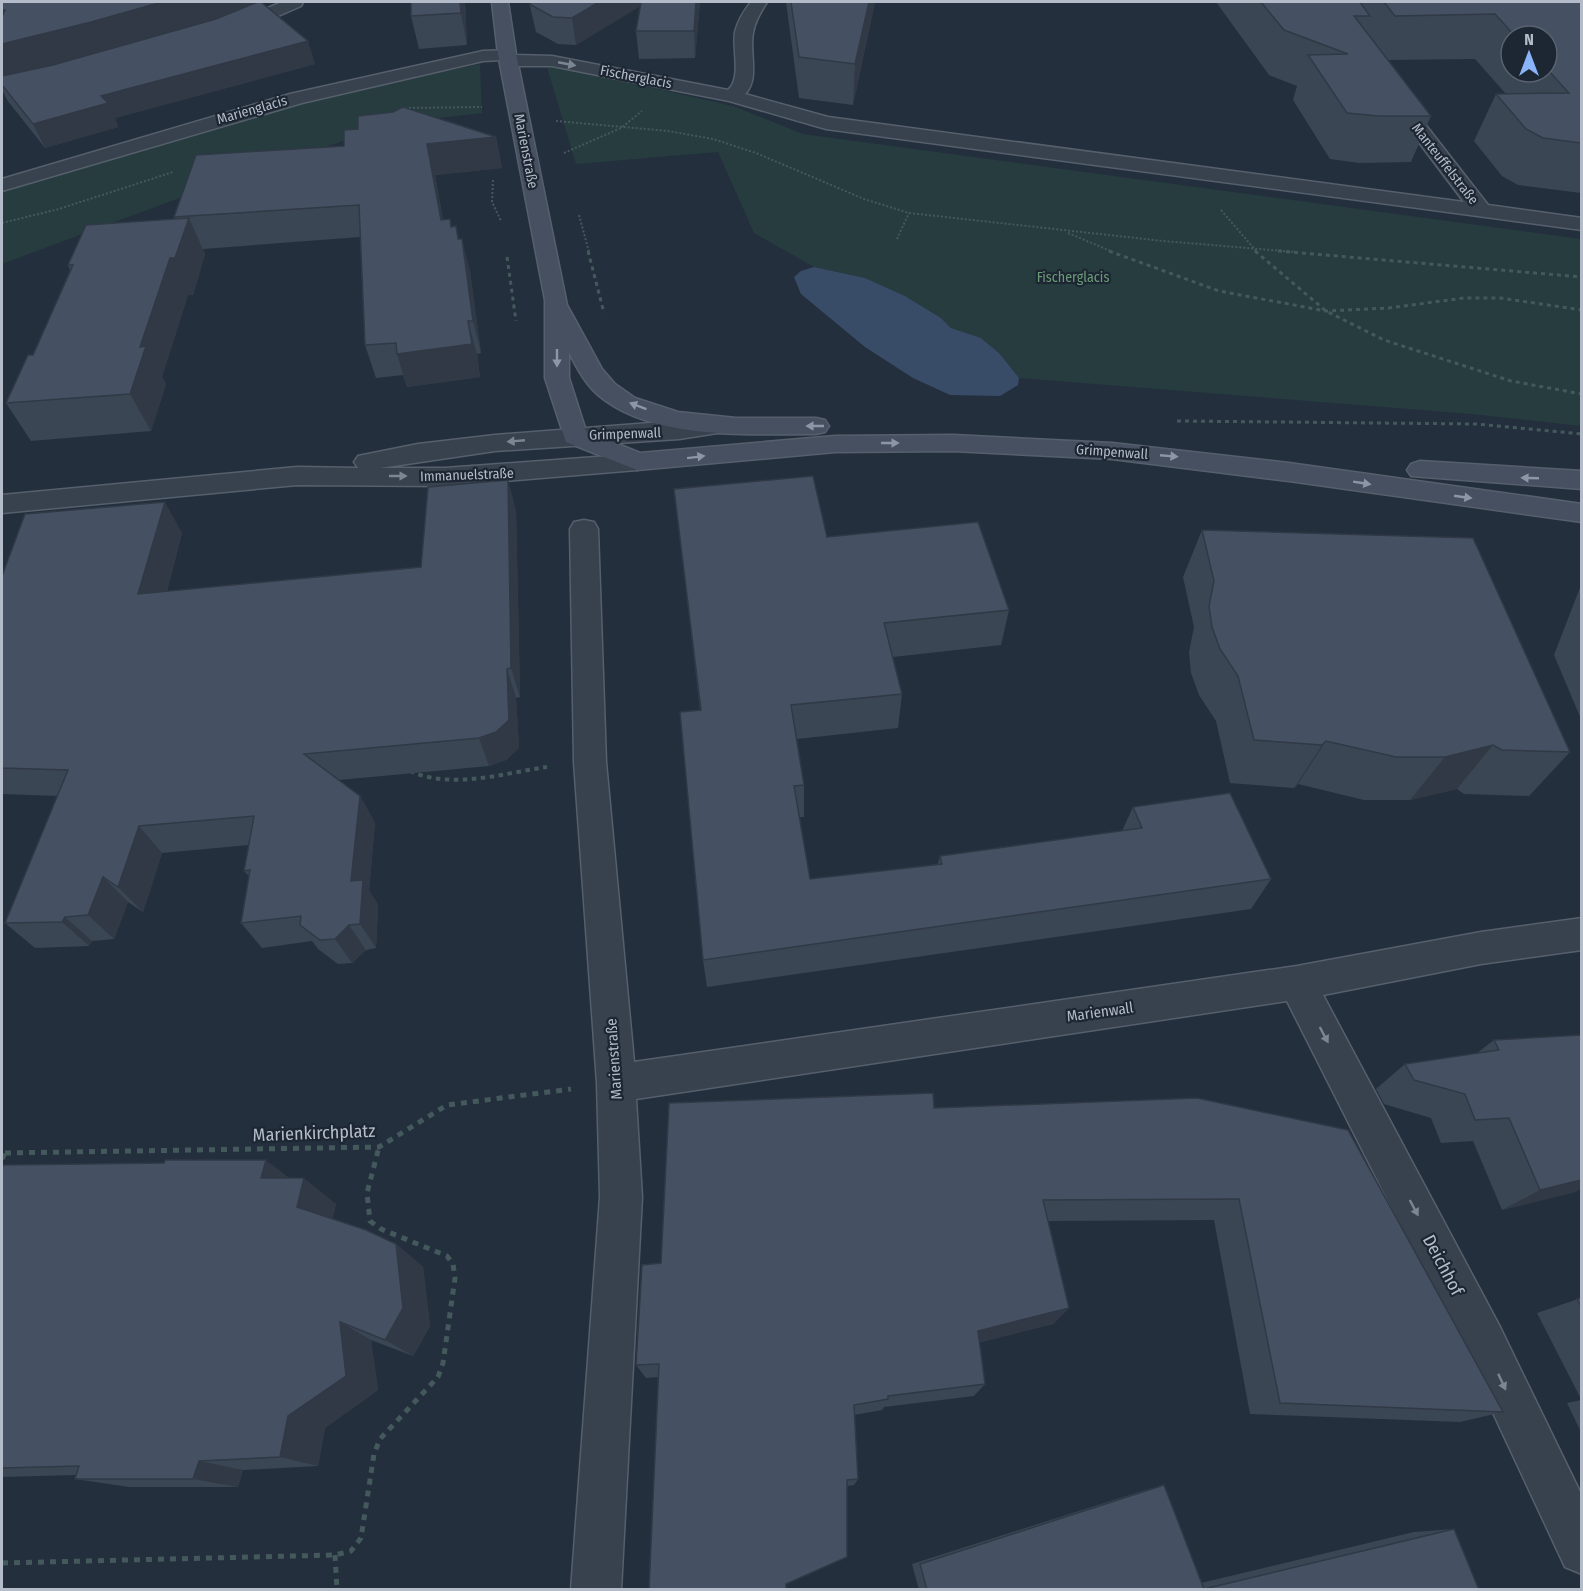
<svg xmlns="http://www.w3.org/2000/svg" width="1583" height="1591" viewBox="0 0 1583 1591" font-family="'Fira Sans Condensed',sans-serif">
  <rect width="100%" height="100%" fill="#242f3e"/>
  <g fill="#263c3f">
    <path d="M480,64L482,113L395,123L209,187L2,264V190L292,102Z"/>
    <path d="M546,64L733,106L803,134L1581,239V426L1472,414L1019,378L1000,354L981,338L951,328L941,318L905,296L865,278L814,267L754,233L718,152L576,164Z"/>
  </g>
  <path fill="#394c67" d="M814,267L865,278L905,296L941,318L951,328L981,338L1000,354L1019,378L1018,385L1000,396L950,395L913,378L865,347L801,294L794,277L801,271Z"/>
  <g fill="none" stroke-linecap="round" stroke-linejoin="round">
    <defs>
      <g id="street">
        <path d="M282,2H303L301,6L237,34H225L222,30L225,26Z"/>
        <path d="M751,2H767C761,12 755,21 753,33C749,52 760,79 745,94L828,117L1464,202L1387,100L1396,94L1403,96L1488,205L1582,218V230L826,129L729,101L552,66H509L503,65L501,60L483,61L302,103L2,191V179L290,94L483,51L513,50L515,55L552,56L728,90C742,78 732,48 735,32C738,20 744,11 751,2Z"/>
        <path d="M715,418L724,420L728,426L724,432L679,439L495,451L380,468H445L637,454L646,456L650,462L646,468L637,470L445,486L297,485L2,513V495L297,467L358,468L354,462L358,456L418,444L495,435Z"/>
        <path d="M584,520L594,522L598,529L606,762L634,1062L1297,966L1481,932L1582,918V950L1481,964L1323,995L1499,1325L1582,1496V1574L1565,1567L1467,1357L1287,1001L636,1099L642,1197L621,1590H571L600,1197L597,1083L574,762L570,529L574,522Z"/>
      </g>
      <g id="secondary">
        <path d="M492,2H508L516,54L567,305L602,369L615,384L635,398L678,412L736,418H816L825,420L829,426L825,432L816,434C749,434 651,441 597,394C585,383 576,367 569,352V378L586,431L640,453L835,436L953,435L1112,443L1289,463L1582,504V522L1289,481L1112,459L953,451L835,452L637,470L566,442L545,378V300L498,54Z"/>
        <path d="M1420,461L1582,471V489L1411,476L1407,470L1411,464Z"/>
      </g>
    </defs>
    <use href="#street" stroke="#565f6c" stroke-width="3"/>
    <use href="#secondary" stroke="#565f6c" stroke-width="3"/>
    <g stroke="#44595c" stroke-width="2" stroke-dasharray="2 2" stroke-linecap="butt">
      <path d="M405,108L482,107"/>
      <path d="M556,121L668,131L713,139L756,153L864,199L909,213L1163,241L1295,252"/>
      <path d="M564,153L621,128L642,111"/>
      <path d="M493,180L492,202L501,221"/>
      <path d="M1221,210L1257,252"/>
      <path d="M579,215L589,252"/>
      <path d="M2,223L59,209L173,172"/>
      <path d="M1068,233L1113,252"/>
      <path d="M897,239L909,213"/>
    </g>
    <g stroke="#44595c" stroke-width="3" stroke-dasharray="4 4" stroke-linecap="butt">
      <path d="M588,251L604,313"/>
      <path d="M1109,251L1219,291L1326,311L1389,308L1464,298H1500L1582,310"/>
      <path d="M1255,251L1326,311L1384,340L1511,381L1582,394"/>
      <path d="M1278,251L1582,277"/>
      <path d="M507,257L516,321"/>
      <path d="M1177,421L1476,424L1582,434"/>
    </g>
    <path stroke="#44595c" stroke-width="4" stroke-dasharray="4.5 4.5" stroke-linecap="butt" d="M410,771C452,790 504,773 547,767"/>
    <g stroke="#44595c" stroke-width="5" stroke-dasharray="6 6" stroke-linecap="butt">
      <path d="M5,1153L379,1147L447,1105L571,1089"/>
      <path d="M2,1159L5,1153"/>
      <path d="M335,1555L337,1590"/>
      <path d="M2,1563L335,1555L351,1551L361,1538L374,1454L380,1439L438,1377L443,1363L455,1278L453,1264L447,1256L381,1229L370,1221L367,1193L379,1147"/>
    </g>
    <use href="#street" fill="#38414e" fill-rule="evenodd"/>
    <use href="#secondary" fill="#465061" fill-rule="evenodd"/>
  </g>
  <g fill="#3b4654" fill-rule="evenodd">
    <path d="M2,2L255,3L315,64L115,118L118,127L45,148L7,100L2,89Z"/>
    <path d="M465,2L467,45L419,49L411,16Z"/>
    <path d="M529,2H700L695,58L639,59L636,31L640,6L576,45L558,44L536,32Z"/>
    <path d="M786,2H875L853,105L799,98Z"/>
    <path d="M1216,2H1581V193L1518,185L1502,176L1474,141L1496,94H1506L1475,59L1388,60L1431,116L1411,162L1359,163L1330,159L1293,100L1297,86L1269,75ZM1511,36H1547V72H1511Z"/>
    <path d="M496,137L502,168L435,175L443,220L452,227L456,226L459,239L470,271L481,353L477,354L480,377L407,387L403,375L376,378L365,345L360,237L203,249L205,254L193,295H188L162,377L166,384L151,431L31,441L6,403L33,355L70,270L68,265L175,218L174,217Z"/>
    <path d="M674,489L827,537L1009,610L1001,645L893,657L902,694L898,728L797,739L804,785V817H799L810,879L938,864L940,856L1122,831L1133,807L1271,879L1251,909L707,987L703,960L700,710Z"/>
    <path d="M516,510L520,697L516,698L519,748L506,760L489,766L339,780L360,796L375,823L369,890L378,905L376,948L366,950L352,963L338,964L318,949L312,941L262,948L241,923L249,876L244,871L249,845L162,853L143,912L128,902L114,939L92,941L89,946L35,948L5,923L58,796L2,794V576L182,533L167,591L421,567Z"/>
    <path d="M1202,530L1570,752L1529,796L1464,794L1457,789L1410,800H1364L1298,784L1294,788L1230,783L1216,721L1199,695L1191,673L1189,652L1194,627L1183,577Z"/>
    <path d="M1581,585V719L1554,655Z"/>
    <path d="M1494,1040L1575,1192L1502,1210L1473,1141L1441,1143L1431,1118L1384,1104L1376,1089L1405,1064L1477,1053Z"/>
    <path d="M1197,1098L1503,1412L1460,1422L1250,1414L1214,1220L1048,1221L1069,1308L1053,1324L979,1342L985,1384L974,1396L884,1407L882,1410L854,1415L858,1479L854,1485L847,1486L659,1377L646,1378L636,1365L661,1263L934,1108Z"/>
    <path d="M2,1165L289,1178L336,1204L332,1219L396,1244L423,1267L430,1326L413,1356L371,1340L378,1390L325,1428L318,1466L243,1470L238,1487H129L75,1479L76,1475L2,1477Z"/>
    <path d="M1581,1298V1399L1537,1313Z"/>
    <path d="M1581,1400V1432L1567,1403Z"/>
    <path d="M1164,1485L1201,1583L1414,1532L1454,1529L1479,1590H919L912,1564L1142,1491Z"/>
  </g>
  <g fill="#303945">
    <path d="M2,2H255L258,9L2,80Z"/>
    <path d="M460,2H465L467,45L461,13Z"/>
    <path d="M599,2H647L576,45L572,18Z"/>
    <path d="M696,2H700L695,58L694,31Z"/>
    <path d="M869,2H875L853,105L855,64Z"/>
    <path d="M308,41L315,64L115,118L118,127L45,148L33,124L101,96Z"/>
    <path d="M496,137L502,168L435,175L449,252L441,220L427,144Z"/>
    <path d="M189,218L205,254L193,295H188L162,377L166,384L151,431L130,394L140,347L170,258Z"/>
    <path d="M462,239L470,271L481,353L473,321Z"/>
    <path d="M468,321L477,354L480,377L407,387L397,354Z"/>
    <path d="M508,480L516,510L520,697L511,668Z"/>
    <path d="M165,502L182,533L158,624L138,594Z"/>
    <path d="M507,669L516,698L519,748L506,760L489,766L479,738Z"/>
    <path d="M1326,741L1298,784L1294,788L1322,745Z"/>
    <path d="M1493,745L1457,789L1410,800L1445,757Z"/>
    <path d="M360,796L375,823L369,890L378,905L376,948L360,924L351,881Z"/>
    <path d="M139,826L162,853L143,912L118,887Z"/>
    <path d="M103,877L128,902L114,939L88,915Z"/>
    <path d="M65,917L92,941L89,946L62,922Z"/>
    <path d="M349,925L366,950L352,963L335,939Z"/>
    <path d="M266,1160L301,1187L261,1178Z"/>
    <path d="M304,1178L336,1204L330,1231L297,1207Z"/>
    <path d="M1581,1180V1189L1575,1192L1502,1210L1540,1190Z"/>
    <path d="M396,1244L423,1267L430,1326L413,1356L385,1340Z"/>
    <path d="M1069,1308L1053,1324L967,1346L978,1331Z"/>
    <path d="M340,1322L371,1340L378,1390L325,1428L318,1466L280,1457L288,1416Z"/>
    <path d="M199,1461L243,1470L238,1487L193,1479Z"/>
  </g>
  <g fill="#455162" stroke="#303945" stroke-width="1.5">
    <path d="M2,2H162L91,22L2,44V17L5,10H2Z"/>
    <path d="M258,2H261L308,41L101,96L108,103L33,124L2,85V76L53,65L216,19Z"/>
    <path d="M411,2H460L461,13L411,16Z"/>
    <path d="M530,2H599L572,18L553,17L531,5Z"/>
    <path d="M641,2H696L694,31H636Z"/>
    <path d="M791,2H869L855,64L799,57Z"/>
    <path d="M1261,2H1360L1370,16H1354L1431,116H1378L1347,113L1308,55L1348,54L1284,30Z"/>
    <path d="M1384,2H1581V143L1543,138L1526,129L1496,94L1569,93L1547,69V36H1515L1495,14L1395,16Z"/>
    <path d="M403,107L496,137L427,144L441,220L450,219L451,227L456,226L458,239H462L473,321H468L472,344L397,354L396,343L365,345L359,205L174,217L196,155L344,146V130L358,129V116L393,112Z"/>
    <path d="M189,218L175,258H170L140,347L146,346L130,394L6,403L28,355H33L73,265H68L86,225Z"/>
    <path d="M813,476L827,537L978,522L1009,610L884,623L902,694L791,705L804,785L794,786L810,879L942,864L940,856L1142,828L1133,807L1230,793L1271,879L703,960L680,712L701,710L674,489Z"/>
    <path d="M508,480L511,668L507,669L509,720L496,732L479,738L304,754L360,796L351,881L363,880L360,924L349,925L335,939L320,940L300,925L301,916L241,923L250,870L244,871L254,816L139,826L118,887L103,877L88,915L65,917L62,922L5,923L68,770L2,768V576L25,514L165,502L138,594L421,567L428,487Z"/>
    <path d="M1202,530L1473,538L1570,752L1502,750L1493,745L1445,757H1396L1326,741L1322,745L1254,740L1238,676L1220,649L1212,627L1209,606L1214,581Z"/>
    <path d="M1581,1035V1180L1540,1190L1509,1118L1475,1120L1465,1094L1414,1080L1405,1064L1499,1050L1494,1040Z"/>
    <path d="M933,1093L934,1108L1197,1098L1348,1130L1503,1412L1280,1403L1239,1199L1043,1200L1069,1308L978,1331L985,1384L888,1396V1399L854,1405L858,1479L847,1480V1557L786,1584V1590H649L659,1364L636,1365L642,1265L661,1263L669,1103Z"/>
    <path d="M165,1160H266L261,1178H304L297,1207L366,1230L396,1244L403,1308L385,1340L340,1322L346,1376L288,1416L280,1457L199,1461L193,1479H75L79,1466L2,1468V1165L164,1163Z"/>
    <path d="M1581,1298V1306L1577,1299Z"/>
    <path d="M1164,1485L1204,1589L1454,1529L1479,1590H927L920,1564Z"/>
  </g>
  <defs><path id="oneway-solid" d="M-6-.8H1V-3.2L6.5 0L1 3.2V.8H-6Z" transform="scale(1.5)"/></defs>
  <g fill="#7c8592">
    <use href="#oneway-solid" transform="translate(567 64) rotate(11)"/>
    <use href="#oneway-solid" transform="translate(516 441) rotate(175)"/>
    <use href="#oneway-solid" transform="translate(398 476)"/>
    <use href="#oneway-solid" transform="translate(1324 1035) rotate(62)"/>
    <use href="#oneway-solid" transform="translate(1414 1208) rotate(62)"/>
    <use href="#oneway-solid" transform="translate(1502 1382) rotate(65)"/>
  </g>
  <g fill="#8e96a5">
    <use href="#oneway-solid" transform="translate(557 358) rotate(90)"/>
    <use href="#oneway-solid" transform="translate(638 406) rotate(-159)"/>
    <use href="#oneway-solid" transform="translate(815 426) rotate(180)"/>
    <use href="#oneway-solid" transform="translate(890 443)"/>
    <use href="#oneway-solid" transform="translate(1169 456) rotate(5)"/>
    <use href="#oneway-solid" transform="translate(696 457) rotate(-7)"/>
    <use href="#oneway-solid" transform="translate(1530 478) rotate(-178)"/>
    <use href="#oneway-solid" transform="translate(1362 483) rotate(9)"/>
    <use href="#oneway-solid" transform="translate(1463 497) rotate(8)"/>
  </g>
  <g text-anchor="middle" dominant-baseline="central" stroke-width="4.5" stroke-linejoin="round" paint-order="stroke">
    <g font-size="14" fill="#b4bcc9" stroke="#1d2633">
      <text transform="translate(636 77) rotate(11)">Fischerglacis</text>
      <text transform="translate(252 110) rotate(-16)">Marienglacis</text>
      <text transform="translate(526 151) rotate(79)">Marienstraße</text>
      <text transform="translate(1445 164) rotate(52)">Manteuffelstraße</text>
      <text transform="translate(625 434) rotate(-2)">Grimpenwall</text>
      <text transform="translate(1112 452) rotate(4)">Grimpenwall</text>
      <text transform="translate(467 475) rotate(-2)">Immanuelstraße</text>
    </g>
    <g font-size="14" fill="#6b9a76" stroke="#1d2633">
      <text x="1073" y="277">Fischerglacis</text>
    </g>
    <g font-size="15" fill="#b4bcc9" stroke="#1d2633">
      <text transform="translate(1100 1012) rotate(-8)">Marienwall</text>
      <text transform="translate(614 1059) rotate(-94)">Marienstraße</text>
    </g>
    <g font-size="18" fill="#b4bcc9" stroke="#1d2633">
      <text transform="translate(314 1133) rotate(-2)">Marienkirchplatz</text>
      <text transform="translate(1443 1265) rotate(62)">Deichhof</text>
    </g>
  </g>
  <rect width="1583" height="1591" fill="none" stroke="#b4bcc9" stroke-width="6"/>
  <g transform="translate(1529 54)"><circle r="28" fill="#1d2633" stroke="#59626f" stroke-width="1.5"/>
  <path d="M0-4.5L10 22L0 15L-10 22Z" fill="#8ab4f8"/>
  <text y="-9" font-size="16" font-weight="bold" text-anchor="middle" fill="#b4bcc9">N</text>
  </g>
</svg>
